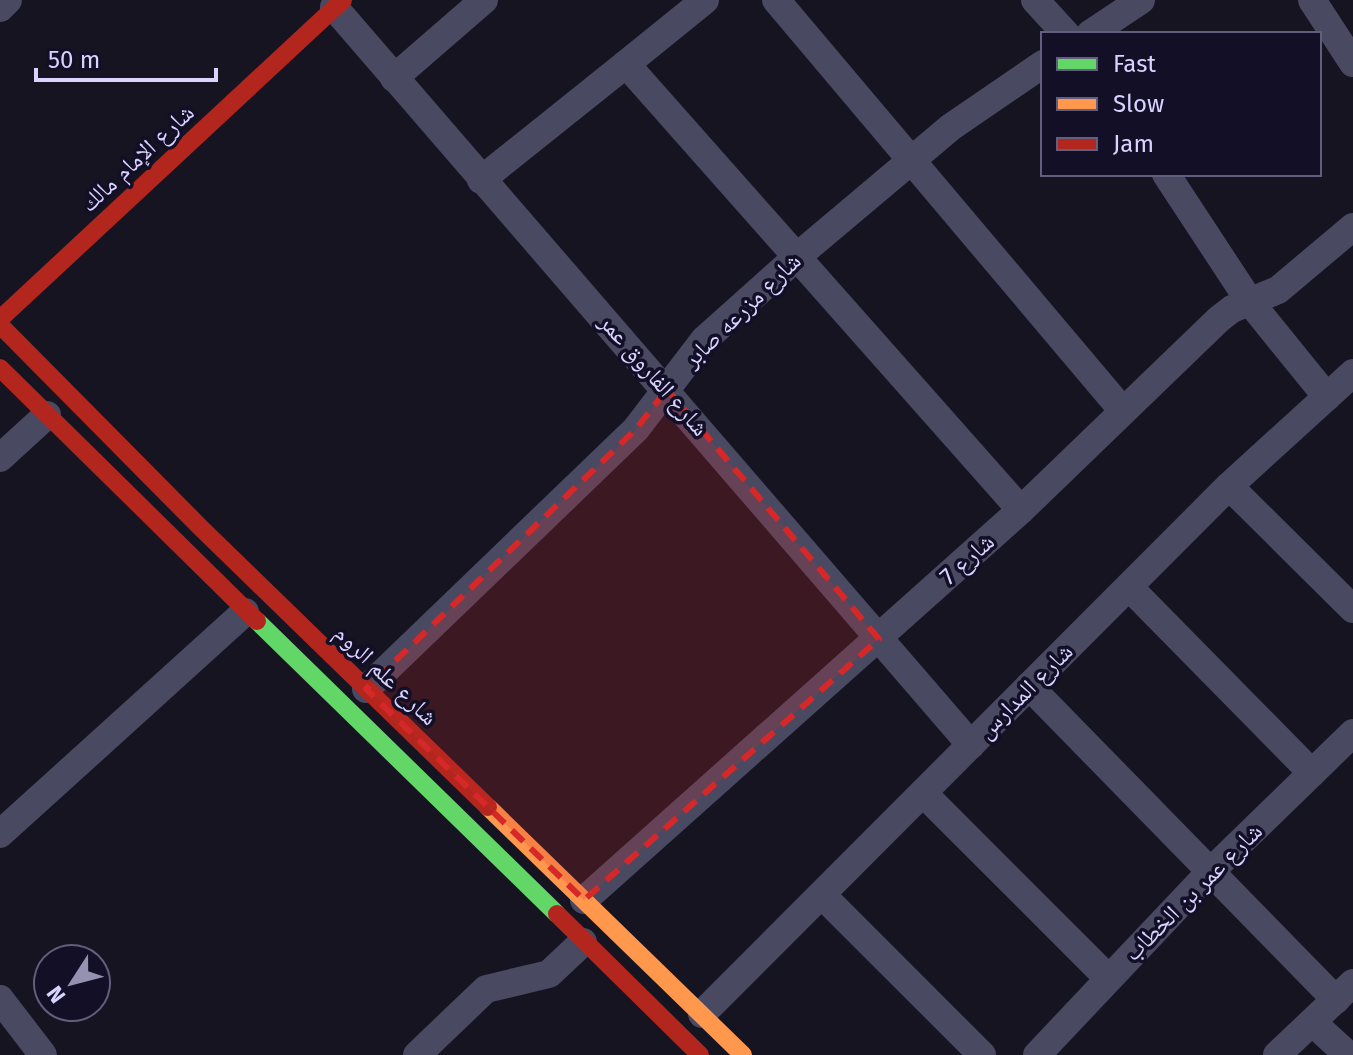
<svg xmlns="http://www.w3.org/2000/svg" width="1353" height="1055" viewBox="0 0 1353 1055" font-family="'Fira Sans','Noto Naskh Arabic',sans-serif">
  <rect width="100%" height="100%" fill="#161421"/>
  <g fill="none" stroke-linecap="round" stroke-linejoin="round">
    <g stroke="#4a4962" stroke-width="28">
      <path d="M705,0L626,64L1021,510"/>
      <path d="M776,0L1123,411"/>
      <path d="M1035,0L1066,34"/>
      <path d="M1312,0L1353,63"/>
      <path d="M334,7L971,745"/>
      <path d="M0,8L8,0"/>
      <path d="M1090,34L1141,0"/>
      <path d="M394,78L484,0"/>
      <path d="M1166,174L1250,302L1327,397"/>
      <path d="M481,180L626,64"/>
      <path d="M0,458L47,415"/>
      <path d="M1229,486L1353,609"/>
      <path d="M1129,587L1312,773"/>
      <path d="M1029,686L1336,1000"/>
      <path d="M366,689L636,429L704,340L799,255L951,127L1043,64"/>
      <path d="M923,793L1108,978"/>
      <path d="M0,834L245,612"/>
      <path d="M822,895L982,1055"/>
      <path d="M584,900L1021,510L1219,319L1232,309L1278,290L1353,227"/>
      <path d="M0,999L43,1055"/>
      <path d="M702,1014L1229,486L1353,373"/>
      <path d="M1312,1022L1348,1055"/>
      <path d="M417,1055L486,989L549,974L583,942"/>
      <path d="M1037,1055L1210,872L1353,733"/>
      <path d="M1277,1055L1353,983"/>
    </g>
    <path stroke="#63d668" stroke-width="18" d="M257,621L557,914"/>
    <path stroke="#ff974d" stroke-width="18" d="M488,807L743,1055"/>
    <g stroke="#b3261e" stroke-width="18">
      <path d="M0,319L343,0"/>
      <path d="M0,325L200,527L488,807"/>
      <path d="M0,368L257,621"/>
      <path d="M557,914L700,1055"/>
    </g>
  </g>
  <path fill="#d62828" fill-opacity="0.2" stroke="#d62828" stroke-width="6" stroke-dasharray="16 10" stroke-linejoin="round" d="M667,389L879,639L584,900L366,689L636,429Z"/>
  <g text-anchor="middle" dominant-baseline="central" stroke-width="7" stroke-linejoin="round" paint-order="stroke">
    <g font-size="24" fill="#d9d4ff" stroke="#130f26">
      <text transform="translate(137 158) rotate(-43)">شارع الإمام مالك</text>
      <text transform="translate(742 310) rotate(-44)">شارع مزرعه صابر</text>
      <text transform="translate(654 375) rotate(49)">شارع الفاروق عمر</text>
      <text transform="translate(967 559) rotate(-42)">شارع 7</text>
      <text transform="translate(386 675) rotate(44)">شارع علم الروم</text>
      <text transform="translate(1025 691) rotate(-45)">شارع المدارس</text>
      <text transform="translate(1193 892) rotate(-45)">شارع عمر بن الخطاب</text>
    </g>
  </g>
  <rect x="1041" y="32" width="280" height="144" fill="#130f26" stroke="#625e7d" stroke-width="2"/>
  <rect x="1057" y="58" width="40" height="12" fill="#63d668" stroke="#625e7d" stroke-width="2"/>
  <text x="1113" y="72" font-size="24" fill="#d9d4ff">Fast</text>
  <rect x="1057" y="98" width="40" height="12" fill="#ff974d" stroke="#625e7d" stroke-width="2"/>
  <text x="1113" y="112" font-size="24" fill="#d9d4ff">Slow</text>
  <rect x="1057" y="138" width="40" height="12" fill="#b3261e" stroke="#625e7d" stroke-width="2"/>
  <text x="1113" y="152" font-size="24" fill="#d9d4ff">Jam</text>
  <g transform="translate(72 983) rotate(234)"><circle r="38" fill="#130f26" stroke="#625e7d" stroke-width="2"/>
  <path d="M0-6L14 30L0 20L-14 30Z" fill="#9591b1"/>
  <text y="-12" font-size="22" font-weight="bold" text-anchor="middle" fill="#d9d4ff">N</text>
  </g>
  <path d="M36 68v12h180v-12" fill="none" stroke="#d9d4ff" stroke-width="4"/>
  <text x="48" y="68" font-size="24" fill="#d9d4ff" stroke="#130f26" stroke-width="6" paint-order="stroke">50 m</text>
</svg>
